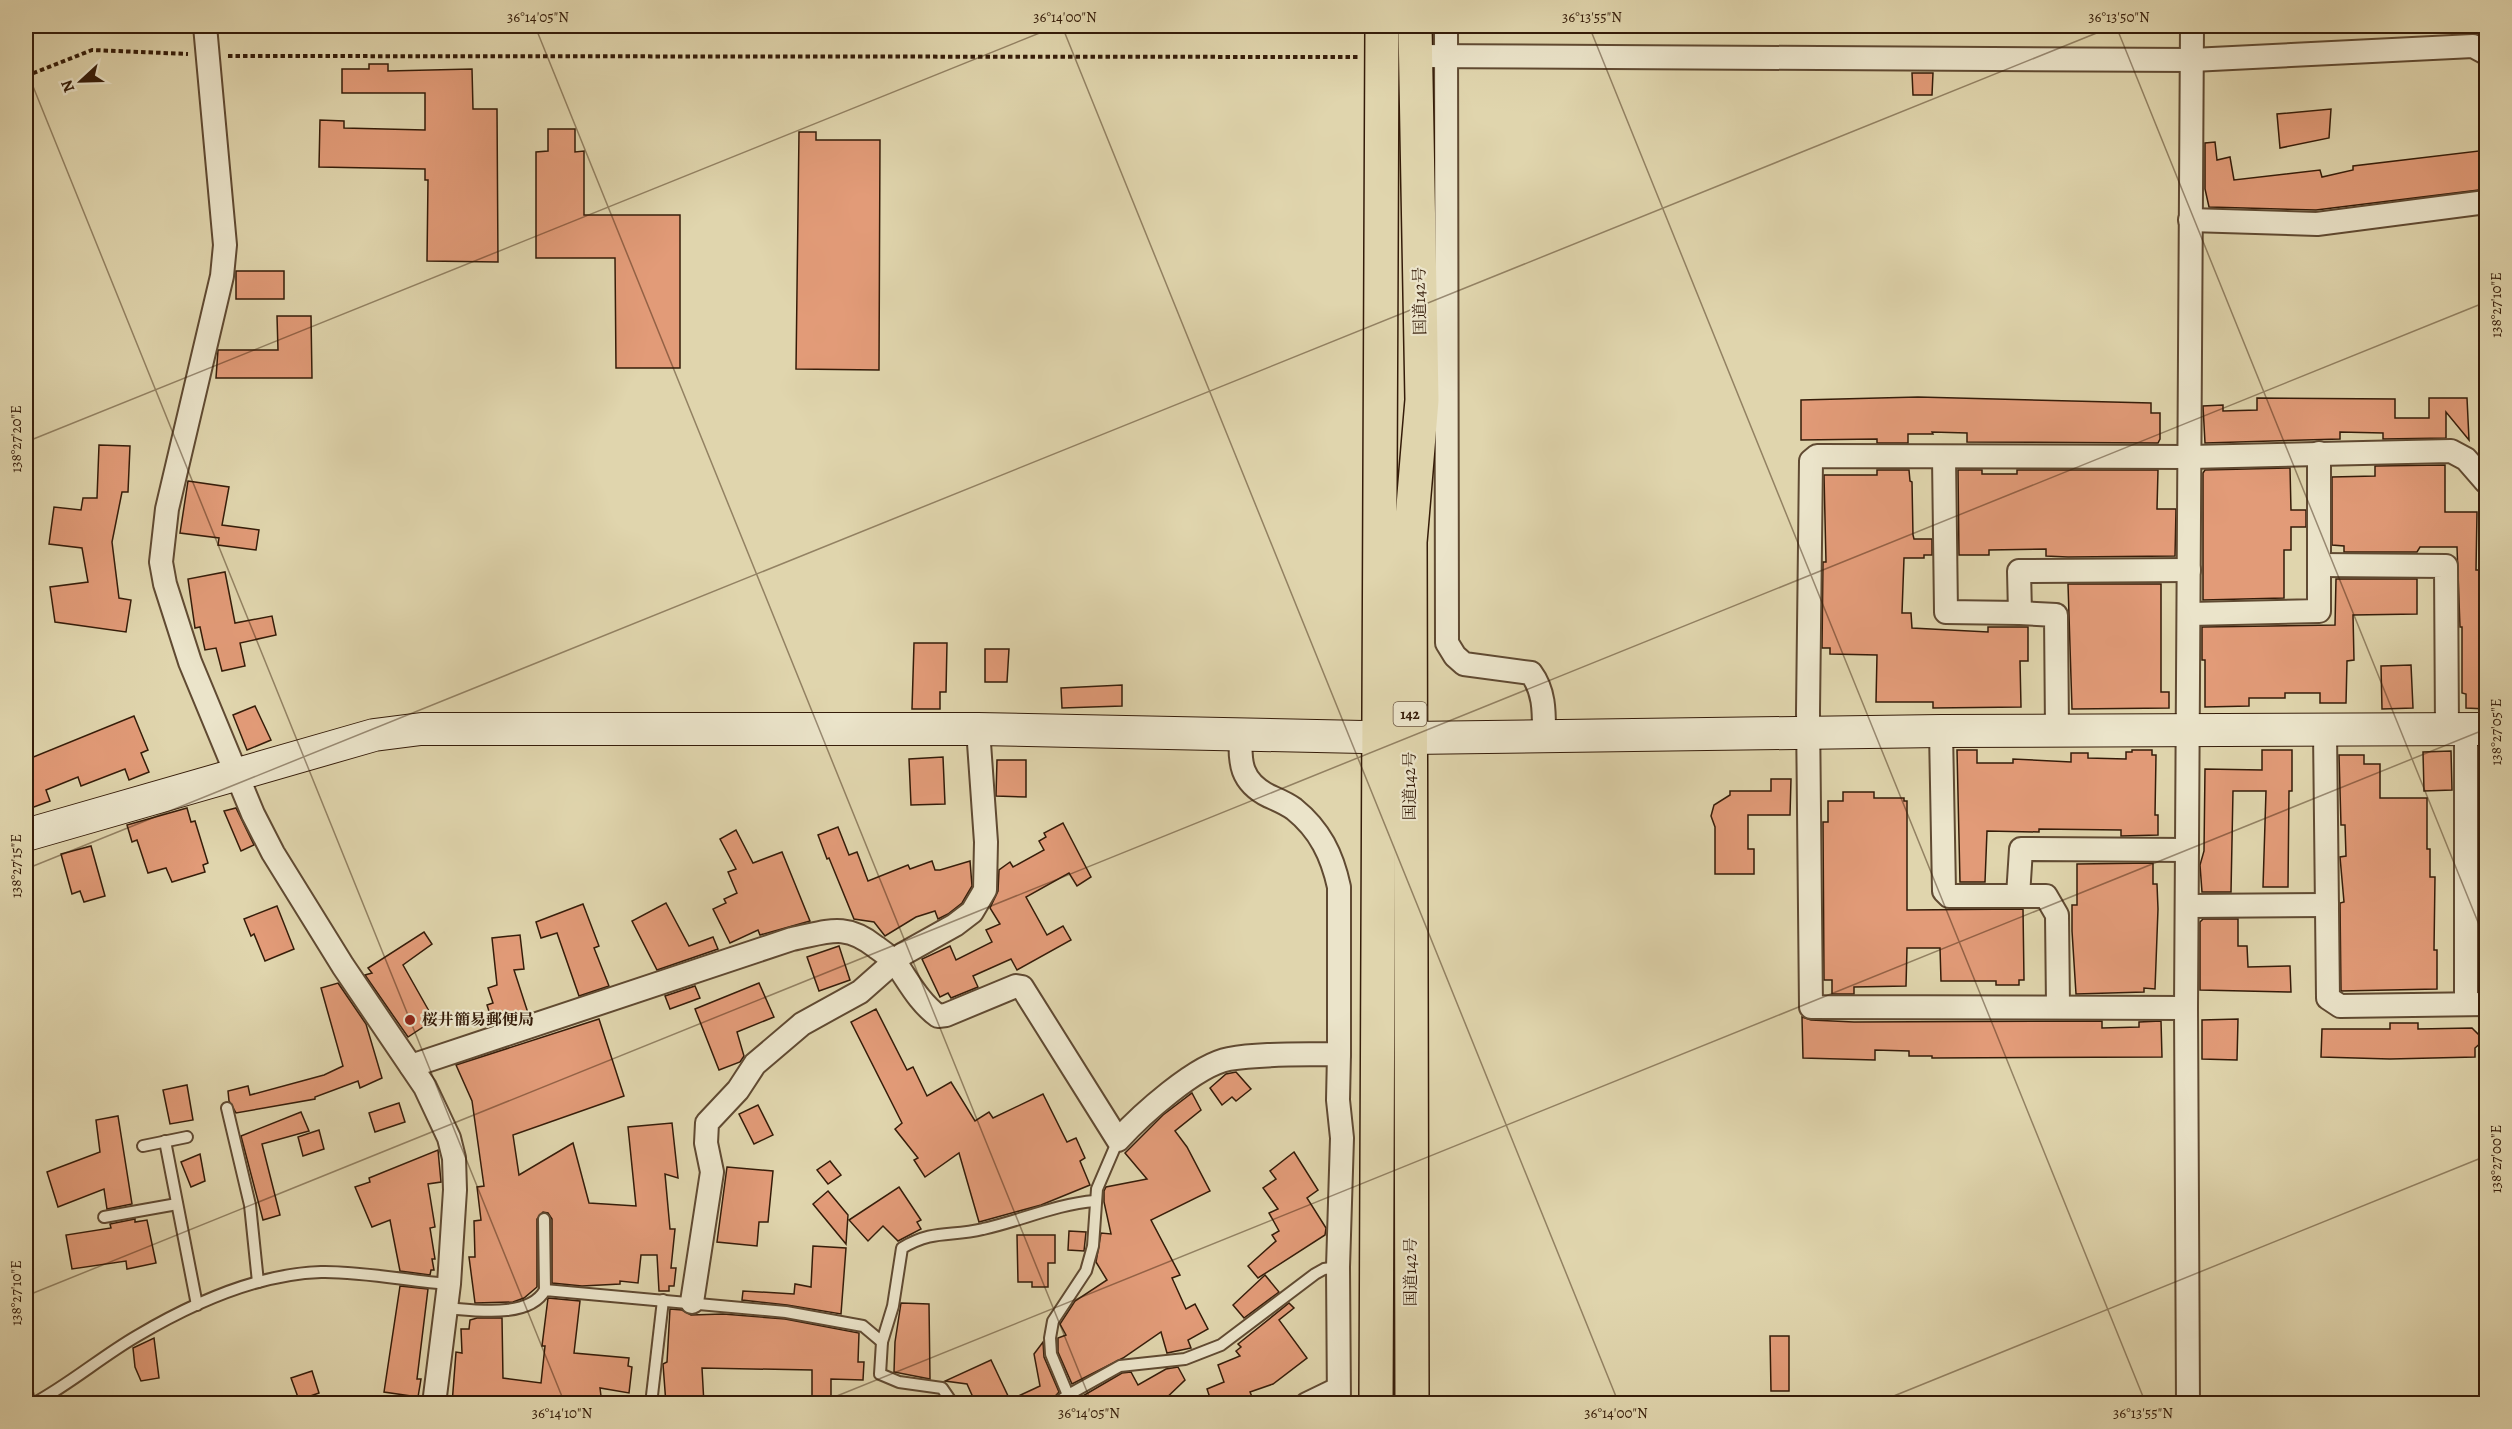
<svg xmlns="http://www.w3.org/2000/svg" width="2512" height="1429" viewBox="0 0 2512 1429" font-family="Alegreya,'Noto Serif JP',serif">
  <rect width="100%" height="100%" fill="#e0d5ad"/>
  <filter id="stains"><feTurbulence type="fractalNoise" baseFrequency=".00333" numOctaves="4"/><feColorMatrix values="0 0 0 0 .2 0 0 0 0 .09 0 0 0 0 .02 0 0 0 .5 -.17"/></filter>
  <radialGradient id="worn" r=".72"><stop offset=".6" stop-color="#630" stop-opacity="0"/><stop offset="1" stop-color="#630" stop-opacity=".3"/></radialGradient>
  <g fill="#e29b78" stroke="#351c09" stroke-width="1.5">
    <path d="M369,64H388V71L472,69L473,109H497L498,262L427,261L428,180H425V169L319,167L320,120L344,121V128L425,130V93H342V69H369Z"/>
    <path d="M1912,73H1933L1932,95H1913Z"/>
    <path d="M2331,109L2329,138L2280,148L2277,114Z"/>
    <path d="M548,129H575V152L584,151V215H680V368H616L615,258H536V152L548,151Z"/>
    <path d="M799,132H816V140H880L879,370L796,369Z"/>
    <path d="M2215,142L2217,160L2230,157L2234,180L2320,170L2322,177L2353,170V166L2487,150V189L2316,210L2209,207L2205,189V143Z"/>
    <rect x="236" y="271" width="48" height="28"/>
    <path d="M277,316H311L312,378H216L218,350H278Z"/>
    <path d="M1918,397L2151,403V413H2160V439L2158,443L1967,442V433L1932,432L1933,434H1908V443H1877V439L1801,440V400Z"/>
    <path d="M2257,398L2395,399V418H2429V398H2467L2469,440L2446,412V438L2383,439V433L2340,432V439L2205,443L2203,406L2223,405V411L2257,410Z"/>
    <path d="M99,445L130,446L128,492H122L112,542L119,598L131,600L126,632L55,622L50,587L88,582L82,548L49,544L54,507L81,510L83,498H97Z"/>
    <path d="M2445,465V512H2477L2476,570H2487V709L2466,708V694L2462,693V627H2460L2457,547H2420L2417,552H2344V546L2332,545V477L2375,476V466Z"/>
    <path d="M2290,468L2291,510H2306V527H2291V550H2284V598L2203,600V473L2205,470Z"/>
    <path d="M1877,470H1909L1910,481L1912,482L1913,535L1914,539H1932V555H1924V558H1904L1902,613H1911L1912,628L1988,632V627H2028V661H2020L2021,707L1933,708V702H1876L1877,655L1830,654V648H1822L1823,562H1826L1824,475H1877Z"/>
    <path d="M1958,470H1982V474H2017V470H2158L2157,509H2176L2175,556L2068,557L2046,556V549L1989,550V555H1959Z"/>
    <path d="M188,481L229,487L222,525L259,530L256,550L218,545L219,538L180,533Z"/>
    <path d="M225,572L235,623L272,616L276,635L240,643L245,666L222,671L216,648L205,650L200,627L195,628L188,579Z"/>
    <path d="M2336,579H2417V614L2353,615L2354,660L2347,661L2346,703H2320V693H2285V698H2249V706L2205,707V660H2202V627L2335,625Z"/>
    <path d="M2068,584H2161V692H2169V708L2072,709Z"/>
    <path d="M914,643H947L946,692H940V709H912Z"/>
    <path d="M985,649H1009L1007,682H985Z"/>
    <path d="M2411,665L2413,708L2382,709L2381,666Z"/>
    <path d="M1122,685V706L1062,708L1061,688Z"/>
    <path d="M255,706L271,740L247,750L233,715Z"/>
    <path d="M134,716L148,750L141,753L149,772L129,780L125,769L81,786L78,777L46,790L50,801L26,810V760Z"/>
    <path d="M1957,750H1977V763H2013V759L2071,762V753H2088V758L2126,759V752H2132V750H2152V755H2156L2155,815H2158V835L2121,836V830L2039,829V832L1987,831L1985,882H1960Z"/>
    <path d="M2262,750H2292V791H2289L2288,887H2263L2266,791H2233L2231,892H2202L2200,865L2204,851L2205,769L2262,770Z"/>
    <path d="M2451,751L2452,790L2424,791L2423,752Z"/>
    <path d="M2339,755H2364V764H2380V798H2427V849H2430V877H2435L2434,950H2437V989L2341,991L2340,903L2344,902L2340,857L2346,856L2345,825H2341Z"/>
    <path d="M943,757L945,804L911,805L909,759Z"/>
    <path d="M997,760H1026V797L996,796Z"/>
    <path d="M1771,779H1791L1790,815H1748V849H1754V874H1715V827L1711,816L1714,805L1730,795V791H1771Z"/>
    <path d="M1843,792H1874V798H1904V801H1907V910L2023,909L2024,980H2019V985H1996V981H1941L1940,948H1907L1906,986L1854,987V994H1832V980H1824L1823,822H1828V801H1843Z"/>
    <path d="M187,808L191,822L195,821L208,863L203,865L205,872L172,882L166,868L148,873L137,840L132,842L127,825Z"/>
    <path d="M236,808L254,845L241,851L224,811Z"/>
    <path d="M1063,823L1091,877L1077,886L1069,873L1026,897L1047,935L1063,926L1071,940L1017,970L1011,959L973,976L978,987L951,998L948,993L940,997L922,959L950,946L956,960L992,942L986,930L1000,924L990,908L998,891L999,870L1010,862L1013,867L1044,850L1039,841L1046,837L1044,833Z"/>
    <path d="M838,827L849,855L857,852L868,881L908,865L910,869L932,861L935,870H940L970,861L972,886L962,903L948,914L938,919L935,911L916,917L885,936L874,922L854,919L829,858L827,859L818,835Z"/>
    <path d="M736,830L753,863L782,852L810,921L760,935L758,930L730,943L713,909L726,903L724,899L737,893L728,872L736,869L720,839Z"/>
    <path d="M91,846L105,896L84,902L80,891L72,894L61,854Z"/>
    <path d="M2153,863V884H2157L2158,909L2155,989L2144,988V992L2076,994L2072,931V905H2077V864Z"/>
    <path d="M666,903L689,946L713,937L718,949L657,970L632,921Z"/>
    <path d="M583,904L599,946L594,948L609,986L579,996L557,933L541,938L536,922Z"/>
    <path d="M277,906L294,949L265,961L254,934L251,936L244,919Z"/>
    <path d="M2203,919H2238V946H2247L2248,967L2290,966L2291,992L2200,990V922Z"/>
    <path d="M424,932L432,944L403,965L429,1011L426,1025L408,1037L365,975L372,973L368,968Z"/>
    <path d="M520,935L524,969L514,970L528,1013L493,1024L487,1005L493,1003L488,988L497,985L492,938Z"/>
    <path d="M839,946L850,980L819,991L807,957Z"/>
    <path d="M338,983L366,1024L382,1078L360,1088L358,1081L315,1097V1099L236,1113L229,1101L228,1091L248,1086L250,1095L324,1075L343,1066L321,988Z"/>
    <path d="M759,983L774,1017L737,1032L744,1056L740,1062L719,1070L695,1009Z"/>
    <path d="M695,986L700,998L670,1009L665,996Z"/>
    <path d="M876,1009L907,1070L913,1067L927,1096L951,1082L975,1121L989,1112L993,1118L1043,1094L1067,1142L1076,1138L1085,1158L1080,1161L1090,1185L1041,1205L979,1222L959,1153L925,1177L914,1160L918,1158L895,1129L902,1123L851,1022Z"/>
    <path d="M1802,1017L1811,1020L1854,1022L2102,1021V1028L2139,1027V1022L2161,1021L2162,1057L1932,1058V1056H1909V1051L1875,1050V1060L1803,1058Z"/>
    <path d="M599,1019L624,1096L513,1135L519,1175L573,1143L589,1203L636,1206L628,1127L672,1123L678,1178L665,1174L670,1229H675L671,1268H676L674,1286H669V1291H659L657,1255H641L638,1283L620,1281V1284L582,1286L552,1283V1219L548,1213L543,1212L537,1219V1287L524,1298L513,1302L475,1303L469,1257H475L474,1221L481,1220L477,1187L484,1186L472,1101L456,1065Z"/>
    <path d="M2238,1019L2237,1060L2202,1059V1020Z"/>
    <path d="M2390,1023H2418V1029L2472,1028L2484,1040L2475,1048V1057L2390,1059L2321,1057L2322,1029H2390Z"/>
    <path d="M1236,1072L1251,1089L1236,1101L1232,1097L1222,1105L1210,1088L1226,1074Z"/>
    <path d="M187,1085L193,1120L170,1124L163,1090Z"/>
    <path d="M1192,1093L1201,1110L1175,1131L1187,1147L1210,1191L1151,1220L1180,1275L1172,1278L1186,1309L1195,1304L1208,1329L1188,1340L1191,1348L1167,1353L1161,1332L1123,1358L1072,1384L1058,1352V1338L1066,1335L1060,1324L1075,1301L1107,1280L1096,1262L1101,1233L1111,1234L1104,1202V1191L1106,1187L1147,1179L1125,1153L1163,1115Z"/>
    <path d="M399,1103L405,1122L375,1132L369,1113Z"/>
    <path d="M758,1105L773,1135L754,1144L739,1114Z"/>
    <path d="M301,1112L309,1131L262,1144L280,1215L263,1220L241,1136Z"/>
    <path d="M118,1116L132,1204L107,1209L104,1189L58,1207L47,1172L100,1152L96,1120Z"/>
    <path d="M319,1130L324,1149L303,1156L298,1137Z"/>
    <path d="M438,1150L441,1182L428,1184L435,1227L430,1228L435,1259H432L434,1270H431L430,1275L400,1271L390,1220L372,1227L355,1187L370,1182L369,1178Z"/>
    <path d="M1294,1152L1318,1190L1307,1198L1326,1228L1325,1235L1258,1278L1248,1266L1276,1241L1272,1235L1279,1231L1269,1213L1278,1209L1263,1188L1276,1179L1270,1171Z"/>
    <path d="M200,1154L205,1181L191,1187L181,1162Z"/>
    <path d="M830,1161L841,1175L828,1184L817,1170Z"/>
    <path d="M727,1167L773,1171L768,1222H759L757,1246L717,1242Z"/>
    <path d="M899,1187L921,1220L917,1222L921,1229L898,1241L883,1226L868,1241L849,1220Z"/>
    <path d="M828,1191L848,1215L846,1244L813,1204Z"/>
    <path d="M135,1219V1222L147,1220L156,1263L127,1269L126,1261L72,1269L66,1235L111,1228L110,1224Z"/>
    <path d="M1069,1231L1086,1232L1084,1251L1068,1250Z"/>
    <path d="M1017,1235H1055V1263H1048V1287H1032V1282H1018Z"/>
    <path d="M813,1246L846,1248L841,1314L787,1305L742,1300L743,1291L794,1294L795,1284L811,1287Z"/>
    <path d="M1265,1275L1279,1292L1244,1318L1233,1305Z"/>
    <path d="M400,1286L428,1289L417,1379H421L418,1397L384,1392Z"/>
    <path d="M548,1298L580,1301L574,1353L629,1358L628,1366L632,1367L629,1393L600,1388L602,1404H452L456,1352L462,1353L461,1329H469L470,1320L477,1318H502L503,1378L541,1383L545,1346H542Z"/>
    <path d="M901,1303L929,1304L930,1379L894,1372L895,1342Z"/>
    <path d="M1289,1303L1294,1308L1279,1320L1307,1358L1273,1384L1250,1392L1255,1404H1212L1207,1389L1224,1382L1218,1365L1240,1356L1236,1351L1241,1347L1238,1344Z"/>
    <path d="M670,1309L682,1310L691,1315L723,1314L785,1319L859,1333L858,1362H864L863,1380L831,1379V1404H812V1370L702,1368L704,1404H666L663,1364L667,1362Z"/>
    <path d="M1770,1336H1789V1391H1771Z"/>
    <path d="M154,1338L159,1378L141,1381L135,1367L133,1348Z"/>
    <path d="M1043,1342L1044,1357L1059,1392L1048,1404H976L967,1384L945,1381L991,1360L1010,1400L1040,1386L1034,1354Z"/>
    <path d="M1178,1367L1185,1380L1160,1404H1069L1122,1373L1131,1372L1138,1385L1166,1369Z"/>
    <path d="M312,1371L319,1393L299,1400L291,1378Z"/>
  </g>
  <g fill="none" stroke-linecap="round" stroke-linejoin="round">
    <defs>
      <g id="lane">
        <path d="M227,1108L250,1205L258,1282"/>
        <path d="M165,1141L197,1305"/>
        <path d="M143,1146L187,1137"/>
        <path d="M104,1217L177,1204"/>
        <path d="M544,1219L545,1290"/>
        <path d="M446,1308C474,1310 529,1319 545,1290L786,1312L863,1326L882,1342L893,1306L902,1248C934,1229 950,1237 983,1229C1020,1221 1056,1204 1095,1201"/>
        <path d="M882,1342L880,1374L899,1382L942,1388L953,1404"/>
        <path d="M1068,1395L1120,1366L1185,1359L1221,1345L1315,1274L1324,1269L1338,1267"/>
        <path d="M33,1404C70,1384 101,1357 137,1336C191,1304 257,1274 321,1272C359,1271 410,1281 449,1284"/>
        <path d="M651,1404L663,1300"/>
        <path d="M1055,1404L1068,1395L1051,1354L1050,1338L1053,1321L1086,1271L1093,1246L1097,1189L1118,1140"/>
      </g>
      <g id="street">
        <path d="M205,26L225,245L222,276L167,509L161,562L165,584L190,662L253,814L273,853L343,966L425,1087L449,1138L454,1158L455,1190L449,1284L434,1404"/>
        <path d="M1446,26L1447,643L1455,656L1464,664L1531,673C1545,692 1544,713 1544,736"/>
        <path d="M1415,56L2192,60L2473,46L2486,53"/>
        <path d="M2190,220L2317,224L2486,202"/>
        <path d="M1944,457L1946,612L2020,613L2019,571L2189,570"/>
        <path d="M2320,565L2446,566L2447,730"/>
        <path d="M2020,613L2056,615L2057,730"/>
        <path d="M2190,614L2319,611V453"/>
        <path d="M1941,731L1944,891L1949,896H2046L2057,915L2058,1006"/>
        <path d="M2325,731L2328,998L2340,1006L2486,1004"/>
        <path d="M2018,896L2021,849L2187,850"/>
        <path d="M2188,906L2327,905"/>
        <path d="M2466,1004V729"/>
        <path d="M2186,1008L1811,1007L1808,712L1811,461L1817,456L2190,457L2451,451L2466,459L2486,482"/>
        <path d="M411,1066L792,939C828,932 845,922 876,947C883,952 892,958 897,965C910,984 920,1003 938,1016L946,1015L1016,986L1022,987L1118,1140C1141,1115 1196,1065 1229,1059C1261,1053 1306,1055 1339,1054V887C1332,855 1320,830 1294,809C1286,803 1278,800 1269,796C1241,782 1239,763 1241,734"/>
        <path d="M692,1302L712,1172L706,1143L707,1123L738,1090L755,1064L802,1024L860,992L903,954L955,925L972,912L985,890L986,842L978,729"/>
        <path d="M1307,1404L1338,1389"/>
        <path d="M1339,1404L1338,1267L1342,1138L1338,1100L1339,1054"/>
        <path d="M2188,1404L2186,1008L2192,26"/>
      </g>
      <path id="secondary" d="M26,835L374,735L421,729H978L1410,738L1941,731L2486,729"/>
      <g id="highway">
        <path d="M1376,1404L1382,26"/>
        <path d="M1412,1404L1410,542L1422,400L1415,26"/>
      </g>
    </defs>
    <use href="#lane" stroke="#604a32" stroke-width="14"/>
    <use href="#street" stroke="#604a32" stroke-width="26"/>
    <use href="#secondary" stroke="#351c09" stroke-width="34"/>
    <use href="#highway" stroke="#351c09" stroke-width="36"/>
    <g stroke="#351c09" stroke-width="4" stroke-dasharray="4.5 3" stroke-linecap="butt">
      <path d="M228,56L1358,57"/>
      <path d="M26,76L92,50L188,54"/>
      <path d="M2208,1401L2486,1402"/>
    </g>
    <use href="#lane" stroke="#ebe4ca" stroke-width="10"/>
    <use href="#street" stroke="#ebe4ca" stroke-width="22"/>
    <use href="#secondary" stroke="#ebe4ca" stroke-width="32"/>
    <use href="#highway" stroke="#e0d5ad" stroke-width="33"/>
  </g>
  <path fill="none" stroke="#351c09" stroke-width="1.5" stroke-opacity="0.45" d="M535,26L1092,1404M1062,26L1619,1404M1589,26L2146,1404M2116,26L2486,942M26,69L565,1404M26,442L1057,26M26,869L2114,26M26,1296L2486,302M26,1373L38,1404M817,1404L2486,729M1874,1404L2486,1156"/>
  <circle fill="#8f2418" stroke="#ebe4ca" stroke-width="2" cx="410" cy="1020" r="6"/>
  <g text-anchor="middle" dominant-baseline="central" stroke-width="4.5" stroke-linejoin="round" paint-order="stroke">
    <rect fill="#ebe4ca" stroke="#6c5843" stroke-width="1.5" x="1393.5" y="702" width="33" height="24" rx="4.5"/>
    <g font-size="15" font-weight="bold" fill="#351c09">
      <text x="1410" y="714">142</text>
    </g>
    <g font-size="16" fill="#351c09" stroke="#ebe4ca">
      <text transform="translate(1420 301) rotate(-91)">国道142号</text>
      <text transform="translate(1410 786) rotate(-90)">国道142号</text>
      <text transform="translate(1411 1272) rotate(-90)">国道142号</text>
    </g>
    <g font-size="16" font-weight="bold" fill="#351c09" stroke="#ebe4ca" text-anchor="start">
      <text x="422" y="1020">桜井簡易郵便局</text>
    </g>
  </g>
  <rect width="2512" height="1429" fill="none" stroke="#e0d5ad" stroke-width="66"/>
  <g transform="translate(81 81) rotate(248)" stroke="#ebe4ca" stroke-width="4.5" paint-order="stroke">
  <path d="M0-4.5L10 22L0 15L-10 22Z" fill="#351c09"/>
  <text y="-9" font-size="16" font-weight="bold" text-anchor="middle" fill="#351c09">N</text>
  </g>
  <rect x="33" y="33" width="2446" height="1363" fill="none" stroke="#351c09" stroke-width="2"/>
  <g font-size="15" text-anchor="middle" fill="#351c09">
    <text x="538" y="22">36°14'05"N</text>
    <text x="1065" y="22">36°14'00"N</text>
    <text x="1592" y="22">36°13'55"N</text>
    <text x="2119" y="22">36°13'50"N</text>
    <text transform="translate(2496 305) rotate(-90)" y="5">138°27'10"E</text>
    <text transform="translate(16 439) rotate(-90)" y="5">138°27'20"E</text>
    <text transform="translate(2496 732) rotate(-90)" y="5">138°27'05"E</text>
    <text transform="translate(16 866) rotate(-90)" y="5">138°27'15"E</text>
    <text transform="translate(2496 1159) rotate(-90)" y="5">138°27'00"E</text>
    <text transform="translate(16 1293) rotate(-90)" y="5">138°27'10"E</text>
    <text x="562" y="1418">36°14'10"N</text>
    <text x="1089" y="1418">36°14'05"N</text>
    <text x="1616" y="1418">36°14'00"N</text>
    <text x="2143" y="1418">36°13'55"N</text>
  </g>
  <rect width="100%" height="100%" filter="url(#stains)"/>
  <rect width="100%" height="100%" fill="url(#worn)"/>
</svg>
